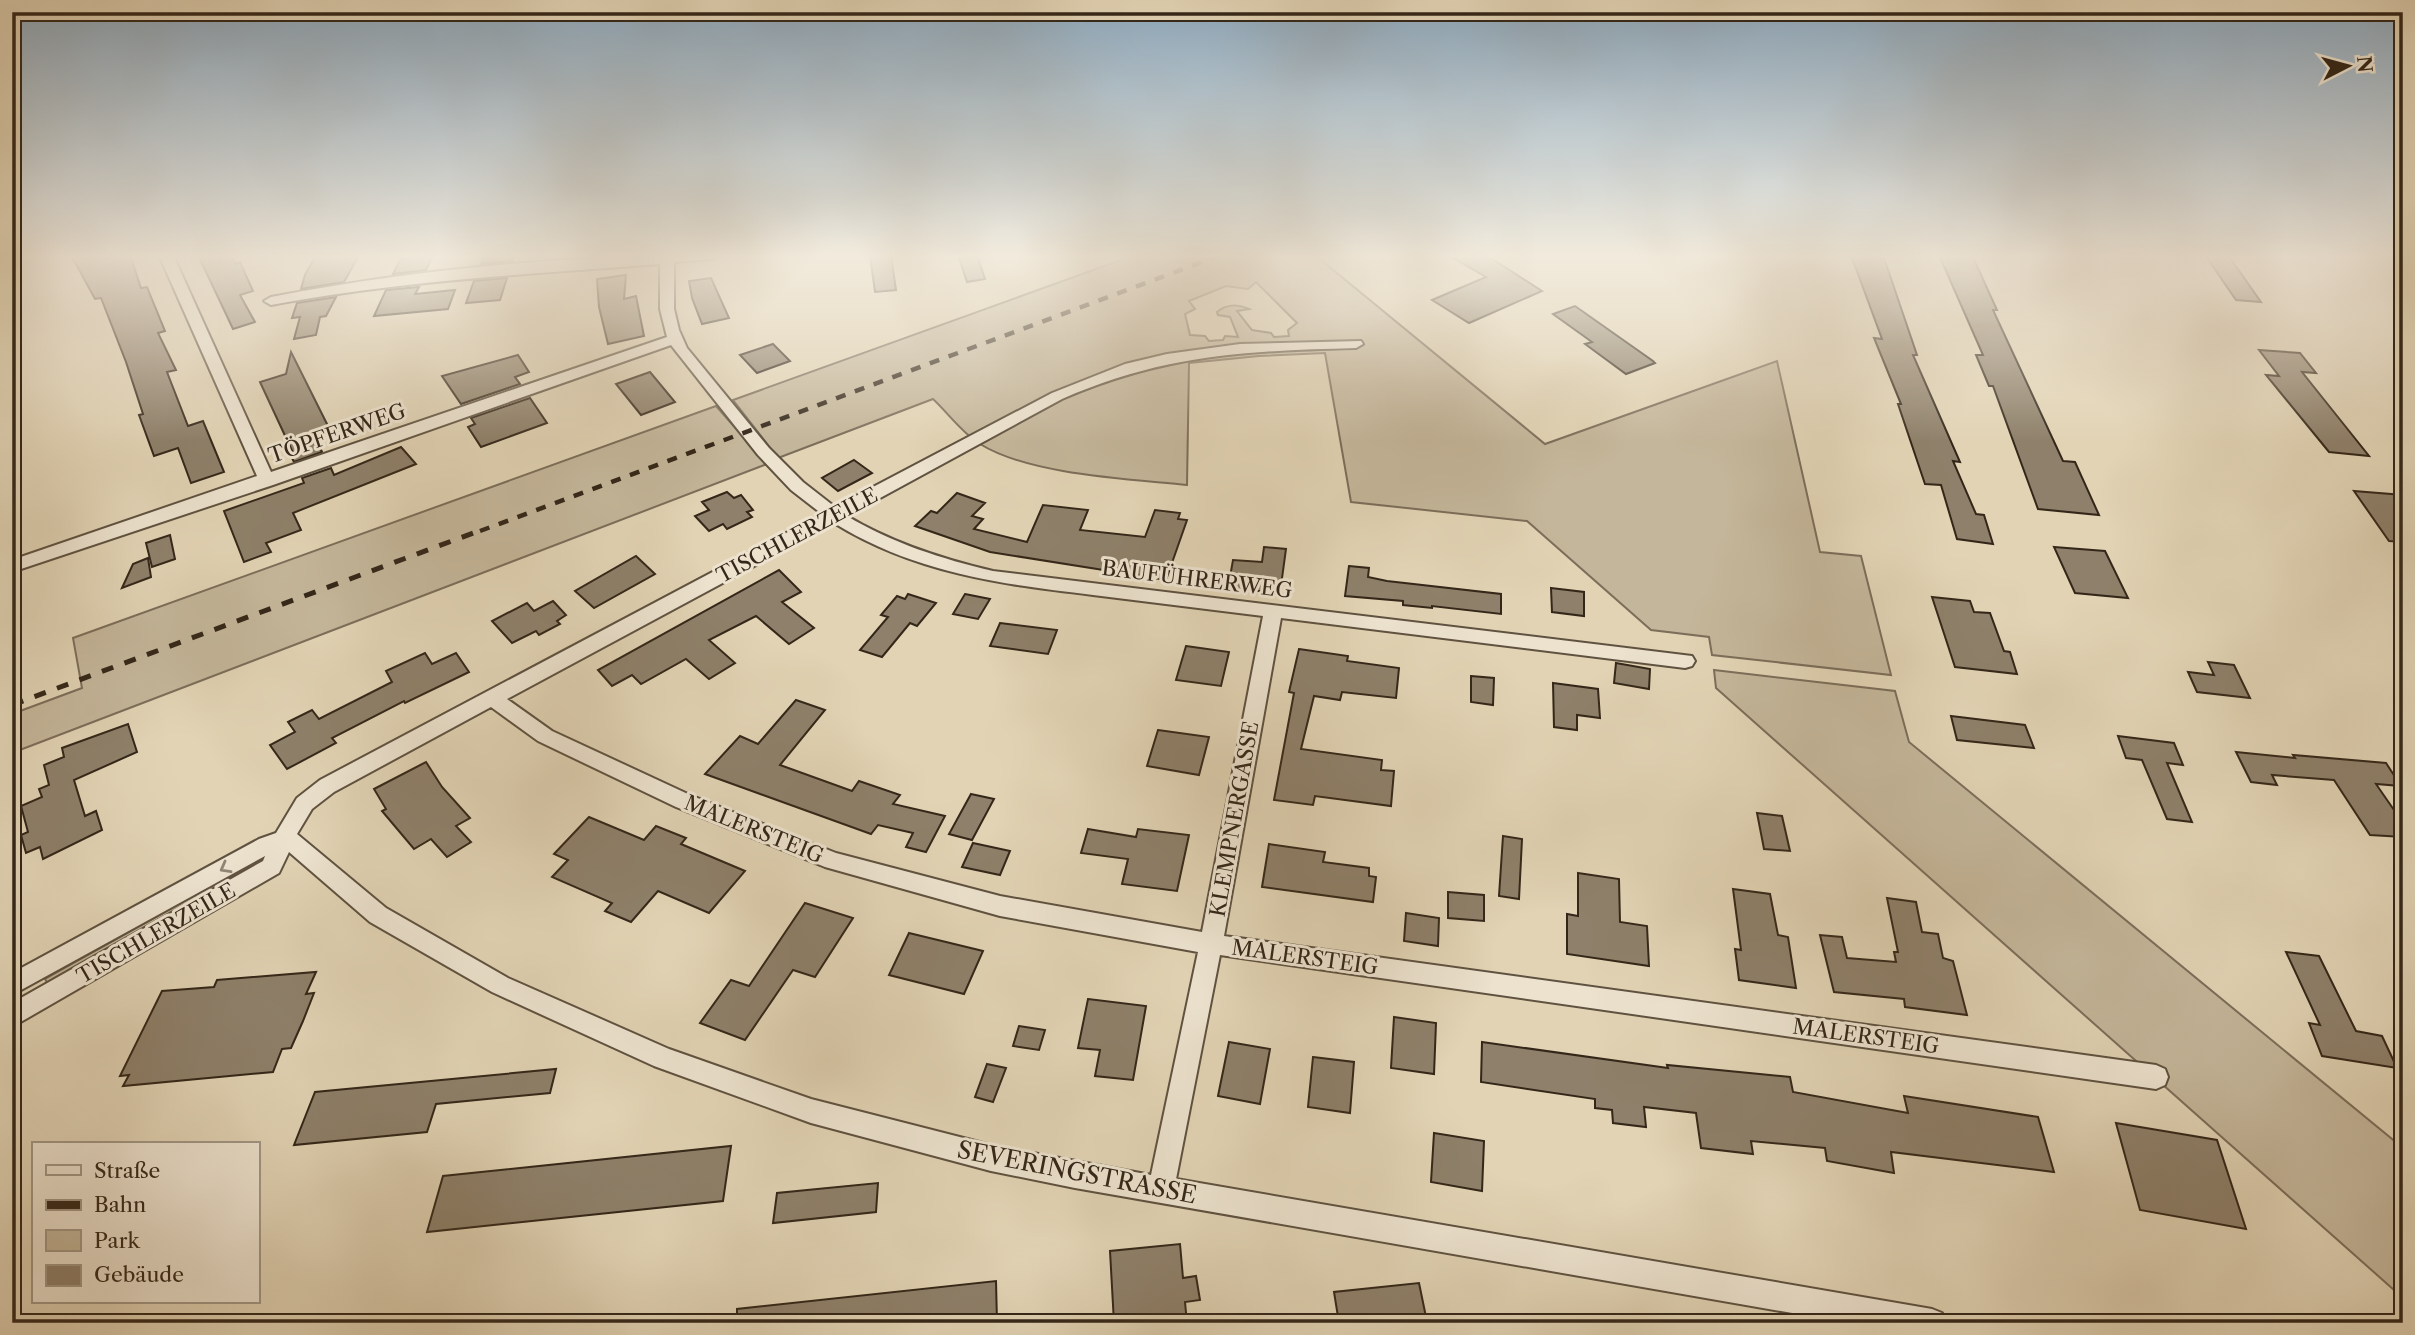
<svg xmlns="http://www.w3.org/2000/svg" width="2415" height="1335" viewBox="0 0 2415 1335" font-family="'Libre Caslon Text',serif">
  <rect width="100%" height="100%" fill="#e1d3b4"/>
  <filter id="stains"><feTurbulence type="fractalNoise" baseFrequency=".00286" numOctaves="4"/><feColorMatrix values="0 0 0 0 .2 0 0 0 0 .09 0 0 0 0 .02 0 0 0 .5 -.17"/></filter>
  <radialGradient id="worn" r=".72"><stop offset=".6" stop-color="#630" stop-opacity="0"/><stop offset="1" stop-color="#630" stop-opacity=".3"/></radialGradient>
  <g fill="#c4b69a" stroke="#7c6e5a" stroke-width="2" fill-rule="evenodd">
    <path d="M1135,255H1315L1545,444L1777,361L1820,552L1861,556L1891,675L1712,655L1709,637L1651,630L1527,521L1351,502L1325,353L1259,356L1189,363L1187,485C1130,479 1030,475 980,444C963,434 948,413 933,399L778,458L733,400ZM1256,282L1297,323L1288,330L1289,336L1274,337L1271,333L1252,330L1237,311L1249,309C1238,304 1226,304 1217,312L1218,315L1230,317L1238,337L1225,336L1223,340L1209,341L1205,336L1190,335L1185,314L1195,309L1189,301L1226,286L1248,289Z"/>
    <path d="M716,406L767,464L12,753V714L82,688L73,638Z"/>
    <path d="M1714,670L1895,691L1909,742L2403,1148V1298L1716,688Z"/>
    <path d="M270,853L275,855L49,986L45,979Z"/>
  </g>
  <g fill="#8e806a" stroke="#342719" stroke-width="2">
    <path d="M71,255H130L141,288L147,287L165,331L158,333L176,370L167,372L188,426L203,421L224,472L191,483L178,448L154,456L139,415L143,414L126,362L101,298L95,299Z"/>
    <path d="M198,255H230L236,264L240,262L253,291L240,295L255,322L233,329Z"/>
    <path d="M316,255H346L345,258L358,257L344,282L301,289L305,275Z"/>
    <path d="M417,255H433L426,270L393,274L400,260Z"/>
    <path d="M485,255H515L513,261L481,264Z"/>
    <path d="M870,255H891L896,290L875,292Z"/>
    <path d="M958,255H977L985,279L967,282Z"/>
    <path d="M1448,255H1486L1542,291L1469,323L1432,300L1486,277Z"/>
    <path d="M1851,255H1883L1917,355H1913L1960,462L1953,461L1976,514L1984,515L1993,544L1957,539L1941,485L1925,484L1898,404H1901L1874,338L1882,339Z"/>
    <path d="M1939,255H1972L1997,310H1993L2063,461L2075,462L2099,515L2038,509L1993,386H1989L1976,355H1983Z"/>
    <path d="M2205,255H2228L2261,302L2236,300Z"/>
    <path d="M626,275L624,299L636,296L644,336L608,344L599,307L597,279Z"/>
    <path d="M507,278L500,300L466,303L474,281Z"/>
    <path d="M711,278L729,318L702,324L692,298L689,281Z"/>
    <path d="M419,287L415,294L455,290L448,309L374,316L386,290Z"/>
    <path d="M336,297L326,316L320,317L316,335L294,339L300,317L292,318L297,303Z"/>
    <path d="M1575,306L1653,361L1655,363L1626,374L1585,344L1592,342L1553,314Z"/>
    <path d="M773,344L790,361L757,373L740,355Z"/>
    <path d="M2259,350L2300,353L2316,373L2302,372L2369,456L2329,452L2266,375L2279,376Z"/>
    <path d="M291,352L328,426L313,431L322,452L294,462L291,456L294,455L260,382L286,374Z"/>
    <path d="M518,355L529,372L515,377L520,384L461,404L442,376Z"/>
    <path d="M650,372L675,402L641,415L616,384Z"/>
    <path d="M530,398L547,423L481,447L468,427L475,424L471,418Z"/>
    <path d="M401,447L416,464L293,513L301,530L266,543L271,552L244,562L224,511L304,483L302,478L331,468L334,475Z"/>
    <path d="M854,460L872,473L838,491L822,478Z"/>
    <path d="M2354,491L2403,495V542L2389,541Z"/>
    <path d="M727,492L734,498L741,495L753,510L747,512L752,517L727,529L723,524L709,531L695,516L709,510L702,502Z"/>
    <path d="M957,493L985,503L972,516L983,519L974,529L1027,542L1043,505L1088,510L1080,530L1145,537L1155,510L1180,513L1178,519L1187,520L1166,580L990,552L915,526L931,511L937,513Z"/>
    <path d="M170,535L175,559L152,567L146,543Z"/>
    <path d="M1264,547L1286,549L1280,593L1228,588L1233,560L1262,562Z"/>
    <path d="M2054,547L2105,551L2128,598L2075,593Z"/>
    <path d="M636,556L655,574L594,608L575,591Z"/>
    <path d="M148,558L151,577L122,588L133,564Z"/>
    <path d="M1349,566L1369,568L1368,577L1387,581L1501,594V614L1432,606V608L1403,605V601L1345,596Z"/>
    <path d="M779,570L801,592L782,602L814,628L789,644L756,616L709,640L735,663L709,679L686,659L641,684L632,675L612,686L598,670Z"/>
    <path d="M1551,588L1584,592V616L1552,612Z"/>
    <path d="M908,594L936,603L917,626L910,623L882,657L860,650L888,617L881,615L897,596L905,599Z"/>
    <path d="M965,594L990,599L978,619L953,614Z"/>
    <path d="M1932,597L1970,601L1974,612L1990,613L2004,651L2010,652L2017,674L1955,667Z"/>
    <path d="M553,601L566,615L557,621L560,624L539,635L536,631L512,643L492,621L527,603L534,611Z"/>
    <path d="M1000,623L1057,630L1048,654L990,646Z"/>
    <path d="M1186,646L1229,652L1221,686L1176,680Z"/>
    <path d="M1299,649L1348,656L1347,661L1399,668L1396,698L1342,692L1340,700L1314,696L1301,749L1382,760L1381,770L1394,771L1391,806L1315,796L1313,805L1274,800L1294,693L1289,692Z"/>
    <path d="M425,653L432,664L456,653L469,672L405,703L404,701L332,738L336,743L287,769L270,745L295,732L288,722L312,710L319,719L392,682L386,671Z"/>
    <path d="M2208,662L2234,665L2250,698L2197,692L2188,672L2214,675Z"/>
    <path d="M1616,663L1650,669L1649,689L1614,683Z"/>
    <path d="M1471,676L1494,678L1493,705L1471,702Z"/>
    <path d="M1553,683L1598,689L1600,718L1577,715V730L1554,727Z"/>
    <path d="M796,700L825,710L780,765L852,791L859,781L900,795L893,804L945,816L926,852L906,847L913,833L878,825L871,834L705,774L740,736L758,744Z"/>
    <path d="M1951,716L2025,725L2034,748L1957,740Z"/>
    <path d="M128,724L137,752L74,780L85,816L96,811L102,830L43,859L40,847L26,853L21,835L28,832L21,806L42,797L39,789L49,785L44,765L64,757L62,748Z"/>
    <path d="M1158,730L1209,737L1199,775L1147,766Z"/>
    <path d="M2118,736L2174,743L2183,765L2167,763L2192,822L2167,819L2142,760L2126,758Z"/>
    <path d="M2236,752L2295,758L2293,755L2386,763L2401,786L2376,784L2403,823V837L2370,835L2334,780L2272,775L2277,785L2251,782Z"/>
    <path d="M426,762L442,787L470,818L456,826L471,842L447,857L431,839L414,849L382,811L386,809L374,789Z"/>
    <path d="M971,794L994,799L972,840L949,834Z"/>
    <path d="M1757,813L1782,816L1790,851L1764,849Z"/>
    <path d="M589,817L644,840L656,826L686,838L681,844L745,871L709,913L658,891L631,922L605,911L612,903L552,877L568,860L554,854Z"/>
    <path d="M1088,829L1136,837L1138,829L1189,835L1177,891L1122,884L1128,859L1081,853Z"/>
    <path d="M1503,836L1522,839L1519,899L1499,896Z"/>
    <path d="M973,843L1010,851L1000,875L962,867Z"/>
    <path d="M1269,844L1325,852L1323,862L1369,868V876L1376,877L1373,902L1262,887Z"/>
    <path d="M1578,873L1619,879L1620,922L1647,926L1649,966L1567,954V914L1578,916Z"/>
    <path d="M1733,889L1770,894L1778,935L1788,937L1796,988L1739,980L1735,949L1741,950Z"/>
    <path d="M1448,892L1484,895V921L1448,918Z"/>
    <path d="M1887,898L1916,902L1922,932L1938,934L1943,958L1953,961L1967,1015L1905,1007L1904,999L1834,992L1820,935L1842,937L1847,958L1896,962L1894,952H1898Z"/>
    <path d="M805,903L853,918L815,977L793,970L745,1040L700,1023L731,980L749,986Z"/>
    <path d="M1406,913L1439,918L1438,946L1404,941Z"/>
    <path d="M909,933L983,951L964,994L889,975Z"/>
    <path d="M2286,952L2319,956L2356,1031L2382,1036L2397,1068L2322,1056L2309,1023L2320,1025Z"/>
    <path d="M316,972L306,994L314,993L303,1021L291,1048L282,1049L273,1072L123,1086L129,1075L120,1076L162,991L214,987L217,980Z"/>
    <path d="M1088,999L1146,1006L1133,1080L1095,1076L1100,1050L1078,1048Z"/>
    <path d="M1394,1017L1436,1023L1434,1074L1391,1068Z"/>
    <path d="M1019,1026L1045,1030L1039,1050L1013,1046Z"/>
    <path d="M1229,1042L1270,1049L1260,1104L1218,1096Z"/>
    <path d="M1482,1042L1668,1068L1667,1065L1790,1077L1793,1092L1908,1113L1904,1096L2038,1117L2054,1172L1891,1152L1894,1173L1827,1161L1825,1148L1751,1141L1753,1154L1701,1148L1696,1113L1644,1107L1646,1127L1613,1123L1612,1110L1595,1108V1099L1481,1082Z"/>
    <path d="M1313,1057L1354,1062L1350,1113L1308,1107Z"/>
    <path d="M987,1064L1006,1068L993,1102L975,1097Z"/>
    <path d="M556,1069L550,1093L436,1104L427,1132L294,1145L315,1092Z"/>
    <path d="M2116,1123L2217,1140L2246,1229L2140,1210Z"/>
    <path d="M1434,1133L1484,1141L1482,1191L1431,1182Z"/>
    <path d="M731,1146L723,1201L427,1232L443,1176Z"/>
    <path d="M878,1183L876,1212L773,1223L777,1193Z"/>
    <path d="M1180,1244L1183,1278L1196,1276L1200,1300L1185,1302L1187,1323H1114L1110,1251Z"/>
    <path d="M996,1281L997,1323H737V1309Z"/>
    <path d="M1419,1283L1426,1317L1375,1323H1339L1334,1292Z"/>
  </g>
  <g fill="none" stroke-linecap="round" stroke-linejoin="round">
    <defs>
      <path id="minor" d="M159,255H173L271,472L667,337L660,309V264C530,274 400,281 271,305L264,301L271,297C415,269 572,255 719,255L712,259L674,262V309L679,330L687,348L769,448L803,482L835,507L1052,393L1125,364L1167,354L1240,344L1361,341L1363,344L1356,348C1246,351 1165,354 1062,399L847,516C892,543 942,559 993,571L1692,656L1695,661L1692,666L1685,668L1281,618L1224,936L2156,1065L2165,1069L2168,1077L2165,1085L2156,1089L1220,955L1176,1179L1932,1309L1942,1313L1946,1323H1849L1075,1188L991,1171L811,1123L654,1066L492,992L370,922L289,852L279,873L12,1027V1003L263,861L265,856L12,995V973L259,839L276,833L297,798L320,780L822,514L791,490L758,455L671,345L273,485L12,572V560L257,476ZM834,523C915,573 1000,584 1093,595C1150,602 1206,609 1263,616L1202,932L1000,896L836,853L690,795L552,731L507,699ZM491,707L538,741L676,807L825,867L1000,916L1198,952L1151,1175L991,1145L811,1099L669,1049L508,978L386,908L297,834L312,809L334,792Z"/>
    </defs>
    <use href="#minor" stroke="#5f5240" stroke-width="4"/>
    <use href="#minor" fill="#ece2ce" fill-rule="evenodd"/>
    <path stroke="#342719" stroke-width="4.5" stroke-dasharray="10 10" stroke-linecap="butt" d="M480,531L1221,255"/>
    <path stroke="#342719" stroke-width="5" stroke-dasharray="12 12" stroke-linecap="butt" d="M12,705L484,529"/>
  </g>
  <defs><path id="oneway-chevron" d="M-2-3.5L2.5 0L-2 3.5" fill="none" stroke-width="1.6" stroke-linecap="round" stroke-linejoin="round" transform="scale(1.75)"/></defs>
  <use stroke="#908474" href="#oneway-chevron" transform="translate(225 868) rotate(151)"/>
  <linearGradient id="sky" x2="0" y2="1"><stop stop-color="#8da9be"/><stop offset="0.58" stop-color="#f2ebdd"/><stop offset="1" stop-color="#f2ebdd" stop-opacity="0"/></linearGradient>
  <rect width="2415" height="442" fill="url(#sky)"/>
  <g text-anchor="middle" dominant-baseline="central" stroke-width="6" stroke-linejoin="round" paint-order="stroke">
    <g font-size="21" fill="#342719" stroke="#ece2ce">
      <text transform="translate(337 433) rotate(-19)">TÖPFERWEG</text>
      <text transform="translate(797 535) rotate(-28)">TISCHLERZEILE</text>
      <text transform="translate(1197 579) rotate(7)">BAUFÜHRERWEG</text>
      <text transform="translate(1234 819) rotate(-80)">KLEMPNERGASSE</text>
      <text transform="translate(754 829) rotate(22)">MALERSTEIG</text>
      <text transform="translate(156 933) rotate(-30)">TISCHLERZEILE</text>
      <text transform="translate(1305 957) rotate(8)">MALERSTEIG</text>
      <text transform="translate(1866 1036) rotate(8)">MALERSTEIG</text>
    </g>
    <g font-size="24" fill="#342719" stroke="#ece2ce">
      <text transform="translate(1077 1172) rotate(11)">SEVERINGSTRASSE</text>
    </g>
  </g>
  <rect width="2415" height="1335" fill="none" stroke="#e1d3b4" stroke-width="42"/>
  <rect x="14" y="14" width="2387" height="1307" fill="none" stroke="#342719" stroke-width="3.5"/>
  <rect x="21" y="21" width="2373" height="1293" fill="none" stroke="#342719" stroke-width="2"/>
  <rect x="32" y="1142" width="228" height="161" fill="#ece2ce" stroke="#a29786" stroke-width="2"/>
  <rect x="46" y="1165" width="35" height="10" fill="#ece2ce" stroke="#a29786" stroke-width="2"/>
  <text x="94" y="1178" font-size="21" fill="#342719">Straße</text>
  <rect x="46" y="1200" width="35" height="10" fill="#342719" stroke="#a29786" stroke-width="2"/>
  <text x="94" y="1212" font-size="21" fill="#342719">Bahn</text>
  <rect x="46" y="1230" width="35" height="21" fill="#c4b69a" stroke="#a29786" stroke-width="2"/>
  <text x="94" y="1248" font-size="21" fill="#342719">Park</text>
  <rect x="46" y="1265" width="35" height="21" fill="#8e806a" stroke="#a29786" stroke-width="2"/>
  <text x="94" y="1282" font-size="21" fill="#342719">Gebäude</text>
  <g transform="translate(2348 66) rotate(84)" stroke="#ece2ce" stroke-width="5" paint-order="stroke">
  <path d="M0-5L12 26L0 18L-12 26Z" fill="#342719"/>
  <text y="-10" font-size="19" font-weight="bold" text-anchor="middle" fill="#342719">N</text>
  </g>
  <rect width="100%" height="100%" filter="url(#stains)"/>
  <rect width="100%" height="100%" fill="url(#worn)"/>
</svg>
